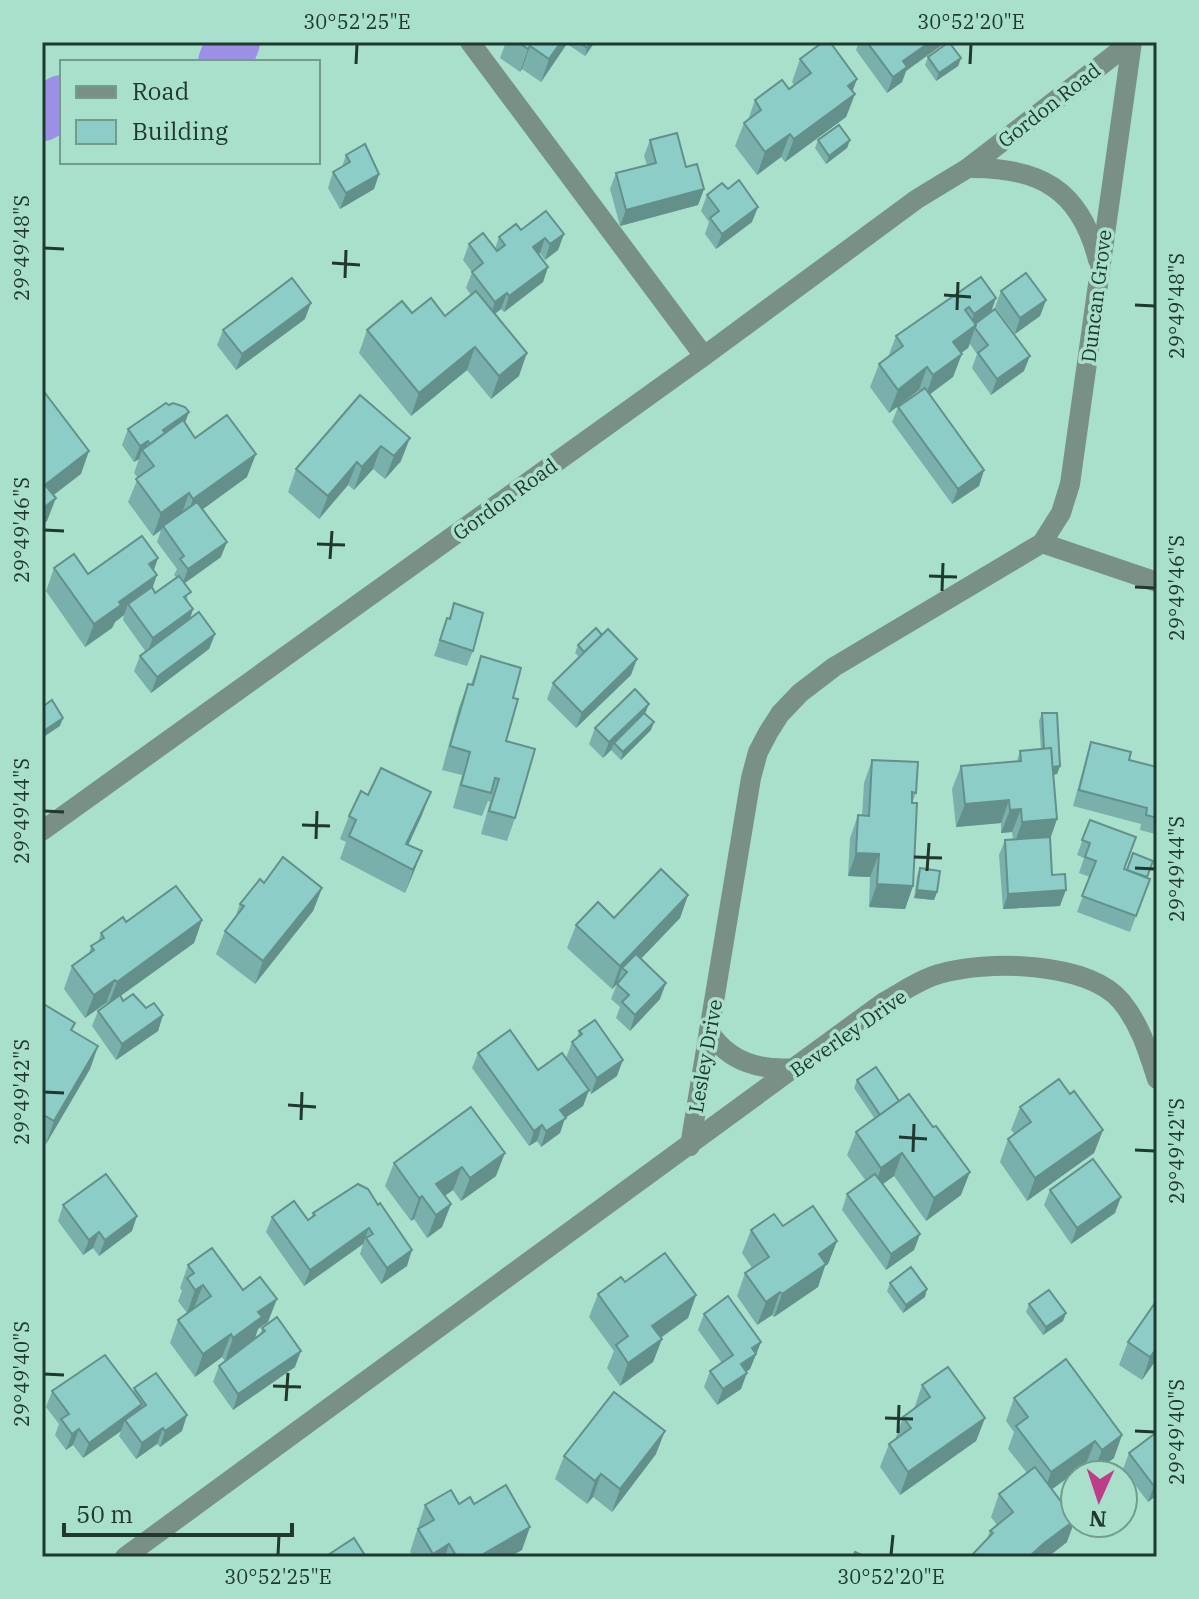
<svg xmlns="http://www.w3.org/2000/svg" width="1199" height="1599" viewBox="0 0 1199 1599" font-family="'IBM Plex Serif',serif">
  <rect width="100%" height="100%" fill="#a8e0cb"/>
  <g fill="none" stroke-linecap="round" stroke-linejoin="round">
    <g stroke="#9c90e6" stroke-width="54">
      <path d="M225,62L233,42"/>
      <path d="M42,114L62,102"/>
    </g>
    <g stroke="#799087" stroke-width="20">
      <path d="M470,42L704,356"/>
      <path d="M968,168C1038,167 1080,188 1098,260"/>
      <path d="M1042,543L1061,513L1070,484L1132,42"/>
      <path d="M42,831L704,356L917,199L968,168L1131,42"/>
      <path d="M709,1031C728,1062 761,1071 796,1068"/>
      <path d="M690,1146L751,778L758,752L768,733L780,714L800,693L834,667L1042,543L1157,582"/>
      <path d="M125,1557L884,1002C901,993 920,979 939,974C985,960 1087,961 1121,1001C1140,1024 1148,1051 1157,1079"/>
    </g>
  </g>
  <g fill="#79b0ab">
    <path d="M506,42H595L585,56L567,44L541,82L522,69L520,72L500,58Z"/>
    <path d="M859,42H946L906,71L902,82L887,93L856,50Z"/>
    <path d="M928,57L961,58L958,66L936,81L925,65Z"/>
    <path d="M800,59L852,91L855,94L846,117L785,162L781,157L757,175L735,146L744,123L748,120L755,100L789,89L794,85L792,82Z"/>
    <path d="M650,140L704,189L698,205L620,226L610,189L616,173L647,165L644,156Z"/>
    <path d="M818,140H850L847,148L826,164L815,148Z"/>
    <path d="M346,155L379,174L374,189L340,209L328,188L333,172L342,167Z"/>
    <path d="M707,195L752,222L716,249L705,234L709,222L701,211Z"/>
    <path d="M521,230L564,234L558,250L545,260L540,253L539,254L548,267L543,282L504,312L501,309L495,314L519,376L491,399L467,370L411,416L359,353L367,330L412,313L445,316L471,295L466,288L472,272L463,260L469,244L495,249L499,237Z"/>
    <path d="M981,277L991,312L1024,371L991,395L972,368L977,354L970,344L968,348L961,353L953,377L929,394L984,470L979,486L952,504L892,422L898,407L920,391L919,390L889,413L870,387L879,364L888,357L896,336Z"/>
    <path d="M1001,291L1046,300L1040,316L1015,334L995,307Z"/>
    <path d="M305,319L236,370L217,345L223,330Z"/>
    <path d="M360,395L401,461L385,479L373,469L354,490L348,485L319,519L288,492L296,469Z"/>
    <path d="M185,423L195,438L247,477L203,509L221,557L185,583L188,602L193,609L190,618L215,634L209,649L151,693L134,671L140,656L146,652L123,620L124,615L115,622L112,628L85,647L46,591L54,568L88,574L158,558L154,570L152,588L155,593L177,578L174,575L177,569L157,542L161,530L153,536L128,502L138,478L134,473L139,459L134,462L122,445L128,429Z"/>
    <path d="M454,603L473,651L467,666L434,656L447,618H449Z"/>
    <path d="M578,645L631,675L576,728L547,699L553,683L579,657L575,653Z"/>
    <path d="M481,656L513,698L506,741L515,818L507,841L481,834L490,802L488,801L482,816L453,808L462,775L442,770L459,707L468,684H471Z"/>
    <path d="M645,713L651,730L621,760L611,750L603,758L589,744L595,728Z"/>
    <path d="M1042,713L1060,766L1057,774L1053,775L1057,819L1050,839L1052,875L1060,906L1003,909L999,855L1005,840L1013,839L1012,832L1001,833V823L956,827L952,789L961,766L1017,761L1020,751L1041,749L1039,721Z"/>
    <path d="M1091,742L1129,760L1157,767V829L1155,834L1140,830L1141,824L1073,806L1086,758Z"/>
    <path d="M872,760L916,793L912,803L913,886L905,909L869,907L870,877L848,876L850,838L858,815L862,816L864,783Z"/>
    <path d="M368,795L422,815L408,845L422,851L405,893L340,859L346,842L340,839L349,816Z"/>
    <path d="M1090,820L1124,869L1150,879L1130,932L1077,912L1090,877L1079,873L1084,858L1077,855Z"/>
    <path d="M920,868L937,892L934,900L914,898L917,876Z"/>
    <path d="M264,883L322,888L313,911L255,984L216,954L225,931L235,918L240,904Z"/>
    <path d="M688,895L680,918L641,959L660,999L630,1031L616,1018L620,1007L611,999L617,984L612,989L567,948L576,925L614,918Z"/>
    <path d="M202,920L194,943L120,996L123,1001L163,1015L158,1031L116,1060L92,1026L98,1011L107,1004L106,1003L85,1018L64,989L72,966L89,954L91,946L98,942L101,933L126,922Z"/>
    <path d="M42,1003L75,1023L72,1030L98,1046L90,1069L46,1144L42,1142Z"/>
    <path d="M579,1031L617,1076L591,1094L589,1090L583,1106L565,1118L560,1133L541,1147L537,1141L529,1146L472,1068L478,1053L538,1070L566,1058L572,1042L577,1038Z"/>
    <path d="M857,1080L961,1195L926,1221L894,1176L883,1184L920,1234L914,1250L886,1270L842,1210L847,1194L866,1181L847,1155L856,1132L875,1119L854,1088Z"/>
    <path d="M1070,1094L1103,1130L1094,1153L1027,1201L1000,1162L1008,1139L1015,1134L1011,1130L1020,1107Z"/>
    <path d="M471,1107L496,1176L461,1201L453,1190L445,1196L451,1204L442,1227L427,1238L414,1219L411,1221L385,1186L394,1163Z"/>
    <path d="M358,1184L407,1266L381,1284L360,1254L363,1244L304,1286L266,1232L272,1217L308,1220L311,1218L313,1213Z"/>
    <path d="M1050,1190L1115,1213L1071,1244L1044,1205Z"/>
    <path d="M63,1205L132,1231L99,1256L93,1248L83,1255L58,1221Z"/>
    <path d="M783,1226L837,1241L828,1264L825,1266L818,1287L774,1317L772,1315L757,1325L737,1296L745,1273L752,1268L742,1253L751,1230Z"/>
    <path d="M188,1265L243,1290L268,1322L258,1329L255,1339L260,1335L262,1328L295,1367L233,1410L213,1382L219,1366L237,1352L225,1361L222,1357L195,1377L170,1343L178,1320L195,1308L187,1313L178,1301L182,1291L180,1288Z"/>
    <path d="M625,1282L696,1295L688,1318L661,1338L662,1339L653,1362L620,1386L607,1368L614,1351L589,1317L598,1294Z"/>
    <path d="M890,1283L925,1297L903,1313L887,1291Z"/>
    <path d="M1157,1300V1364L1154,1363L1142,1380L1119,1365L1128,1342Z"/>
    <path d="M1029,1304L1066,1313L1063,1321L1043,1335L1026,1312Z"/>
    <path d="M704,1314L761,1342L750,1369L746,1372L741,1389L717,1405L704,1387L710,1371L722,1363L698,1330Z"/>
    <path d="M1066,1359L1114,1458L1093,1473L1086,1464L1052,1489L1067,1542L1048,1557H970L987,1539L990,1531L997,1525L991,1517L999,1494L1027,1473L1008,1449L1014,1432L1006,1421L1014,1398Z"/>
    <path d="M922,1385L985,1418L976,1441L900,1495L880,1467L889,1444L895,1440L903,1417L914,1409Z"/>
    <path d="M134,1388L182,1431L160,1447L157,1444L136,1459L119,1436L121,1431L83,1458L73,1445L66,1450L55,1435L59,1424L46,1407L52,1391L133,1393Z"/>
    <path d="M1157,1432V1495L1148,1502L1123,1469L1129,1453Z"/>
    <path d="M656,1454L612,1512L593,1497L587,1504L555,1479L564,1456Z"/>
    <path d="M459,1504H474L522,1550L509,1557H413L410,1552L425,1505Z"/>
  </g>
  <g fill="#63908b">
    <path d="M561,42H568L541,82L549,59Z"/>
    <path d="M592,42H595L585,56L587,48Z"/>
    <path d="M930,42H946L906,71L902,82L887,93L893,77L903,61Z"/>
    <path d="M530,46L522,69L520,72L528,49Z"/>
    <path d="M961,58L958,66L936,81L939,73Z"/>
    <path d="M857,79L850,98L855,94L846,117L785,162L794,139L848,86Z"/>
    <path d="M790,134L781,157L757,175L765,152Z"/>
    <path d="M850,140L847,148L826,164L829,156Z"/>
    <path d="M379,174L374,189L340,209L346,193Z"/>
    <path d="M704,189L698,205L620,226L626,210Z"/>
    <path d="M758,207L752,222L716,249L722,234Z"/>
    <path d="M564,234L558,250L545,260L550,244Z"/>
    <path d="M545,238L540,253L527,262L533,247Z"/>
    <path d="M548,267L543,282L504,312L509,296Z"/>
    <path d="M507,293L501,309L489,318L495,302Z"/>
    <path d="M996,298L988,321L975,328L968,348L945,365L953,342L968,331L974,314Z"/>
    <path d="M1046,300L1040,316L1015,334L1020,318Z"/>
    <path d="M311,303L305,319L236,370L242,354Z"/>
    <path d="M475,347L467,370L411,416L419,393Z"/>
    <path d="M527,353L519,376L491,399L499,376Z"/>
    <path d="M962,354L953,377L925,398L933,375Z"/>
    <path d="M1030,356L1024,371L991,395L997,379Z"/>
    <path d="M927,367L919,390L889,413L898,390Z"/>
    <path d="M189,412L183,428L149,459L163,430Z"/>
    <path d="M410,438L401,461L385,479L394,456Z"/>
    <path d="M148,441L144,452L142,450L139,459L134,462L140,446Z"/>
    <path d="M381,446L373,469L354,490L362,467Z"/>
    <path d="M89,451L81,474L42,504L45,485Z"/>
    <path d="M256,454L247,477L185,522L193,499Z"/>
    <path d="M357,462L348,485L319,519L328,496Z"/>
    <path d="M984,470L979,486L952,504L958,489Z"/>
    <path d="M189,493L181,516L163,526L161,530L153,536L161,513Z"/>
    <path d="M56,498L47,521L42,525V509Z"/>
    <path d="M227,542L221,557L182,585L188,569Z"/>
    <path d="M158,558L150,580L157,575L149,598L128,604L124,615L115,622L112,628L85,647L94,624L119,602L149,564Z"/>
    <path d="M193,609L188,625L147,654L153,638Z"/>
    <path d="M215,634L209,649L151,693L157,677Z"/>
    <path d="M637,659L631,675L576,728L582,713Z"/>
    <path d="M649,704L643,719L614,743L611,750L603,758L609,742Z"/>
    <path d="M63,718L60,726L42,738V732Z"/>
    <path d="M654,722L651,730L621,760L623,752Z"/>
    <path d="M1060,766L1057,774L1042,776L1045,768Z"/>
    <path d="M431,792L422,815L400,863L406,844Z"/>
    <path d="M1009,800L1001,823L956,827L965,804Z"/>
    <path d="M1021,809L1012,832L1001,833L1010,810Z"/>
    <path d="M1057,819L1049,842L1014,845L1022,822Z"/>
    <path d="M422,851L413,874L405,893L413,870Z"/>
    <path d="M856,853L879,854L870,877L848,876Z"/>
    <path d="M877,884L913,886L905,909L869,907Z"/>
    <path d="M322,888L313,911L255,984L263,961Z"/>
    <path d="M917,890L937,892L934,900L914,898Z"/>
    <path d="M1066,890L1060,906L1003,909L1008,894Z"/>
    <path d="M688,895L680,918L627,973L622,968L617,984L612,989L620,966Z"/>
    <path d="M202,920L194,943L108,1005L117,982Z"/>
    <path d="M115,980L106,1003L85,1018L94,995Z"/>
    <path d="M666,983L660,999L630,1031L635,1015Z"/>
    <path d="M163,1015L158,1031L116,1060L122,1044Z"/>
    <path d="M98,1046L90,1069L46,1144L54,1121Z"/>
    <path d="M623,1060L617,1076L591,1094L597,1078Z"/>
    <path d="M589,1090L583,1106L565,1118L560,1133L541,1147L546,1131L560,1110Z"/>
    <path d="M542,1125L537,1141L529,1146L534,1131Z"/>
    <path d="M1103,1130L1094,1153L1027,1201L1035,1178Z"/>
    <path d="M505,1153L496,1176L461,1201L470,1178Z"/>
    <path d="M902,1153L894,1176L873,1191L881,1168Z"/>
    <path d="M462,1167L453,1190L428,1207L436,1184Z"/>
    <path d="M970,1172L961,1195L926,1221L934,1198Z"/>
    <path d="M422,1196L414,1219L411,1221L419,1198Z"/>
    <path d="M1121,1197L1115,1213L1071,1244L1077,1228Z"/>
    <path d="M451,1204L442,1227L427,1238L436,1215Z"/>
    <path d="M137,1216L132,1231L99,1256L105,1240Z"/>
    <path d="M369,1228L363,1244L304,1286L310,1270Z"/>
    <path d="M99,1232L93,1248L83,1255L89,1240Z"/>
    <path d="M920,1234L914,1250L886,1270L891,1254Z"/>
    <path d="M837,1241L828,1264L825,1266L818,1287L774,1317L782,1294L819,1254Z"/>
    <path d="M412,1250L407,1266L381,1284L387,1268Z"/>
    <path d="M203,1285L194,1308L187,1313L195,1290Z"/>
    <path d="M927,1289L925,1297L903,1313L906,1305Z"/>
    <path d="M780,1292L772,1315L757,1325L766,1302Z"/>
    <path d="M696,1295L688,1318L644,1349L652,1326Z"/>
    <path d="M277,1299L268,1322L258,1329L254,1340L225,1361L233,1338L258,1312Z"/>
    <path d="M1066,1313L1063,1321L1043,1335L1046,1327Z"/>
    <path d="M231,1334L222,1357L195,1377L203,1354Z"/>
    <path d="M662,1339L653,1362L620,1386L628,1363Z"/>
    <path d="M761,1342L750,1369L735,1380L741,1364L752,1348Z"/>
    <path d="M1157,1348V1355L1154,1363L1142,1380L1150,1357Z"/>
    <path d="M301,1351L295,1367L233,1410L238,1394Z"/>
    <path d="M747,1373L741,1389L717,1405L723,1389Z"/>
    <path d="M142,1404L136,1420H125L121,1431L83,1458L89,1443Z"/>
    <path d="M187,1415L182,1431L160,1447L165,1431Z"/>
    <path d="M985,1418L976,1441L900,1495L908,1472Z"/>
    <path d="M163,1428L157,1444L136,1459L142,1443Z"/>
    <path d="M79,1429L73,1445L66,1450L72,1434Z"/>
    <path d="M665,1431L656,1454L612,1512L620,1489Z"/>
    <path d="M1122,1435L1114,1458L1093,1473L1102,1450Z"/>
    <path d="M1095,1441L1086,1464L1043,1496L1051,1472Z"/>
    <path d="M601,1474L593,1497L587,1504L595,1481Z"/>
    <path d="M1157,1483V1495L1148,1502L1154,1486Z"/>
    <path d="M1075,1520L1067,1542L1048,1557H1029L1043,1544Z"/>
    <path d="M530,1527L522,1550L509,1557H478Z"/>
    <path d="M449,1544L445,1557H432L433,1554Z"/>
  </g>
  <g fill="#8dcdc7" stroke="#63908b" stroke-width="2">
    <path d="M518,42H561L549,59L530,46L528,49Z"/>
    <path d="M579,42H592L587,48Z"/>
    <path d="M823,42H830L857,79L848,86L855,94L794,139L790,134L765,152L744,123L761,110L755,100L782,80L789,89L811,73L800,59Z"/>
    <path d="M867,42H930L903,61L907,67L893,77Z"/>
    <path d="M949,42L961,58L939,73L928,57Z"/>
    <path d="M839,125L850,140L829,156L818,140Z"/>
    <path d="M677,133L686,167L697,164L704,189L626,210L616,173L656,163L650,140Z"/>
    <path d="M365,144L379,174L346,193L333,172L350,162L346,155Z"/>
    <path d="M739,180L758,207L722,234L710,218L719,211L707,195L722,183L728,189Z"/>
    <path d="M546,211L564,234L550,244L545,238L533,247L548,267L509,296L507,293L495,302L472,272L483,263L469,244L483,233L497,251L505,245L499,237L516,224L521,230Z"/>
    <path d="M1026,273L1046,300L1020,318L1001,291Z"/>
    <path d="M981,277L996,298L974,314L969,307L965,310L976,325L953,342L962,354L933,375L927,367L898,390L879,364L903,346L896,336Z"/>
    <path d="M292,278L311,303L242,354L223,330Z"/>
    <path d="M476,291L527,353L499,376L475,347L419,393L367,330L402,301L412,313L431,298L445,316Z"/>
    <path d="M995,309L1030,356L997,379L978,353L988,345L975,328L976,325L975,324Z"/>
    <path d="M925,388L984,470L958,489L898,407Z"/>
    <path d="M42,389L89,451L45,485L56,498L42,509Z"/>
    <path d="M360,395L410,438L394,456L381,446L362,467L357,462L328,496L296,469Z"/>
    <path d="M166,403L169,405L173,403L185,407L189,412L163,430L165,433L150,444L148,441L140,446L128,429Z"/>
    <path d="M227,415L256,454L193,499L189,493L161,513L136,479L154,466L142,450L183,420L195,438Z"/>
    <path d="M197,502L227,542L188,569L180,559L184,556L163,526Z"/>
    <path d="M142,536L158,558L149,564L157,575L119,602L121,605L94,624L54,568L74,554L88,574Z"/>
    <path d="M179,576L191,592L184,597L193,609L153,638L128,604L152,587L155,593Z"/>
    <path d="M454,603L483,613L473,651L440,640L447,618L450,619Z"/>
    <path d="M199,612L215,634L157,677L140,656Z"/>
    <path d="M596,628L602,635L584,652L578,645Z"/>
    <path d="M608,629L637,659L582,713L553,683Z"/>
    <path d="M481,656L521,668L513,698L518,699L506,741L535,749L515,818L489,811L499,779L495,778L491,793L461,785L470,752L450,746L468,684L473,685Z"/>
    <path d="M635,689L649,704L609,742L595,728Z"/>
    <path d="M52,700L63,718L42,732V707Z"/>
    <path d="M644,713L654,722L623,752L614,743Z"/>
    <path d="M1042,713H1057L1060,766L1052,767L1051,748L1044,749Z"/>
    <path d="M1091,742L1131,752L1129,760L1157,767V818L1146,815L1147,808L1079,790Z"/>
    <path d="M1051,748L1057,819L1022,822L1021,809L1010,810L1009,800L965,804L961,766L1021,761L1020,751Z"/>
    <path d="M872,760L918,762L916,793L912,792V803H917L913,886L877,884L879,854L856,853L858,815L869,816Z"/>
    <path d="M381,768L431,792L406,844L422,851L413,870L349,836L356,820L349,816L361,791L368,795Z"/>
    <path d="M1090,820L1136,837L1124,869L1150,879L1136,916L1082,896L1096,861L1085,857L1090,843L1082,840Z"/>
    <path d="M1050,837L1052,875L1065,874L1066,890L1008,894L1005,840Z"/>
    <path d="M1133,853L1153,861L1147,877L1127,870Z"/>
    <path d="M283,857L322,888L263,961L225,931L244,906L240,904L260,879L264,883Z"/>
    <path d="M920,868L940,871L937,892L917,890Z"/>
    <path d="M661,869L688,895L620,966L576,925L598,902L614,918Z"/>
    <path d="M176,886L202,920L117,982L115,980L94,995L72,966L94,950L91,946L104,938L101,933L123,917L126,922Z"/>
    <path d="M636,954L666,983L635,1015L622,1002L629,995L617,984L627,972L622,968Z"/>
    <path d="M133,994L146,1008L154,1003L163,1015L122,1044L98,1011L120,995L123,1001Z"/>
    <path d="M42,1003L75,1023L71,1030L98,1046L54,1121L42,1114Z"/>
    <path d="M595,1020L623,1060L597,1078L572,1042L582,1034L579,1031Z"/>
    <path d="M510,1030L538,1070L562,1053L589,1090L560,1110L566,1118L546,1131L542,1125L534,1131L478,1053Z"/>
    <path d="M876,1067L899,1101L880,1115L857,1080Z"/>
    <path d="M1059,1079L1070,1094L1074,1091L1103,1130L1035,1178L1008,1139L1031,1122L1020,1107Z"/>
    <path d="M909,1094L933,1127L936,1126L970,1172L934,1198L902,1153L881,1168L856,1132Z"/>
    <path d="M471,1107L505,1153L470,1178L462,1167L436,1184L451,1204L436,1215L422,1196L419,1198L394,1163Z"/>
    <path d="M1093,1159L1121,1197L1077,1228L1050,1190Z"/>
    <path d="M106,1174L137,1216L105,1240L99,1232L89,1240L63,1205Z"/>
    <path d="M875,1174L920,1234L891,1254L847,1194Z"/>
    <path d="M358,1184L368,1189L378,1205L380,1203L412,1250L387,1268L366,1238L373,1234L369,1228L310,1270L272,1217L294,1201L308,1220L315,1215L313,1213Z"/>
    <path d="M813,1206L837,1241L819,1254L826,1264L782,1294L780,1292L766,1302L745,1273L769,1257L751,1230L774,1214L783,1226Z"/>
    <path d="M212,1248L243,1290L260,1277L277,1299L258,1312L262,1317L233,1338L231,1334L203,1354L178,1320L211,1296L203,1285L195,1290L187,1278L194,1273L188,1265Z"/>
    <path d="M665,1253L696,1295L652,1326L662,1339L628,1363L616,1345L628,1336L598,1294L621,1277L625,1282Z"/>
    <path d="M911,1267L927,1289L906,1305L890,1283Z"/>
    <path d="M1049,1290L1066,1313L1046,1327L1029,1304Z"/>
    <path d="M728,1296L761,1342L752,1348L756,1354L741,1364L747,1373L723,1389L710,1371L733,1355L704,1314Z"/>
    <path d="M1157,1300V1348L1150,1357L1128,1342Z"/>
    <path d="M277,1317L301,1351L238,1394L219,1366L265,1331L262,1328Z"/>
    <path d="M105,1355L142,1404L89,1443L79,1429L72,1434L61,1419L69,1414L52,1391Z"/>
    <path d="M1066,1359L1122,1435L1102,1450L1095,1441L1051,1472L1016,1426L1028,1417L1014,1398Z"/>
    <path d="M948,1367L985,1418L908,1472L889,1444L911,1428L903,1417L930,1397L922,1385Z"/>
    <path d="M156,1373L187,1415L165,1431L163,1428L142,1443L125,1420L146,1405L134,1388Z"/>
    <path d="M614,1392L665,1431L620,1489L601,1474L595,1481L564,1456Z"/>
    <path d="M1157,1432V1483L1154,1486L1129,1453Z"/>
    <path d="M1035,1467L1075,1520L1043,1544L1029,1557H970L993,1533L990,1531L1013,1512L999,1494Z"/>
    <path d="M506,1485L530,1527L478,1557H457L449,1544L433,1554L418,1529L434,1520L425,1505L451,1490L459,1504L470,1497L474,1504Z"/>
    <path d="M354,1538L366,1557H325Z"/>
    <path d="M855,1552L866,1557H853Z"/>
  </g>
  <path fill="none" stroke="#213830" stroke-width="3" d="M356,64L357,44M970,64L971,44M44,248L64,249M332,263L360,265M345,278L346,250M944,295L971,297M1135,305L1155,306M957,310L958,282M44,530L64,531M317,544L345,545M330,559L332,531M929,576L957,577M1135,587L1155,588M942,591L943,563M44,811L64,812M302,825L330,826M316,839L317,811M914,857L942,858M1135,868L1155,869M927,871L929,843M44,1092L64,1093M288,1105L316,1107M301,1120L302,1092M899,1137L927,1139M1135,1150L1155,1151M913,1152L914,1124M44,1374L64,1375M273,1386L301,1387M286,1401L288,1373M885,1418L913,1419M1135,1431L1155,1432M898,1433L899,1405M278,1555L279,1535M891,1555L893,1535"/>
  <g text-anchor="middle" dominant-baseline="central" stroke-width="7" stroke-linejoin="round" paint-order="stroke">
    <g font-size="20" fill="#213830" stroke="#a8e0cb">
      <text transform="translate(1049 105) rotate(-38)">Gordon Road</text>
      <text transform="translate(1096 296) rotate(-83)">Duncan Grove</text>
      <text transform="translate(505 499) rotate(-36)">Gordon Road</text>
      <text transform="translate(848 1033) rotate(-35)">Beverley Drive</text>
      <text transform="translate(705 1056) rotate(-80)">Lesley Drive</text>
    </g>
  </g>
  <rect width="1199" height="1599" fill="none" stroke="#a8e0cb" stroke-width="88"/>
  <rect x="60" y="60" width="260" height="104" fill="#a8e0cb" stroke="#729d8d" stroke-width="2"/>
  <rect x="76" y="86" width="40" height="12" fill="#799087" stroke="#729d8d" stroke-width="2"/>
  <text x="132" y="100" font-size="24" fill="#213830">Road</text>
  <rect x="76" y="120" width="40" height="24" fill="#8dcdc7" stroke="#729d8d" stroke-width="2"/>
  <text x="132" y="140" font-size="24" fill="#213830">Building</text>
  <g transform="translate(1099 1499) rotate(183)"><circle r="38" fill="#a8e0cb" stroke="#729d8d" stroke-width="2"/>
  <path d="M0-6L14 30L0 20L-14 30Z" fill="#be3d87"/>
  <text y="-12" font-size="22" font-weight="bold" text-anchor="middle" fill="#213830">N</text>
  </g>
  <path d="M64 1523v12h228v-12" fill="none" stroke="#213830" stroke-width="4"/>
  <text x="76" y="1523" font-size="24" fill="#213830" stroke="#a8e0cb" stroke-width="6" paint-order="stroke">50 m</text>
  <rect x="44" y="44" width="1111" height="1511" fill="none" stroke="#213830" stroke-width="3"/>
  <g font-size="20" text-anchor="middle" fill="#213830">
    <text x="357" y="29">30°52'25"E</text>
    <text x="971" y="29">30°52'20"E</text>
    <text transform="translate(22 248) rotate(-90)" y="7">29°49'48"S</text>
    <text transform="translate(1177 306) rotate(-90)" y="7">29°49'48"S</text>
    <text transform="translate(22 530) rotate(-90)" y="7">29°49'46"S</text>
    <text transform="translate(1177 588) rotate(-90)" y="7">29°49'46"S</text>
    <text transform="translate(22 811) rotate(-90)" y="7">29°49'44"S</text>
    <text transform="translate(1177 869) rotate(-90)" y="7">29°49'44"S</text>
    <text transform="translate(22 1092) rotate(-90)" y="7">29°49'42"S</text>
    <text transform="translate(1177 1151) rotate(-90)" y="7">29°49'42"S</text>
    <text transform="translate(22 1374) rotate(-90)" y="7">29°49'40"S</text>
    <text transform="translate(1177 1432) rotate(-90)" y="7">29°49'40"S</text>
    <text x="278" y="1584">30°52'25"E</text>
    <text x="891" y="1584">30°52'20"E</text>
  </g>
</svg>
